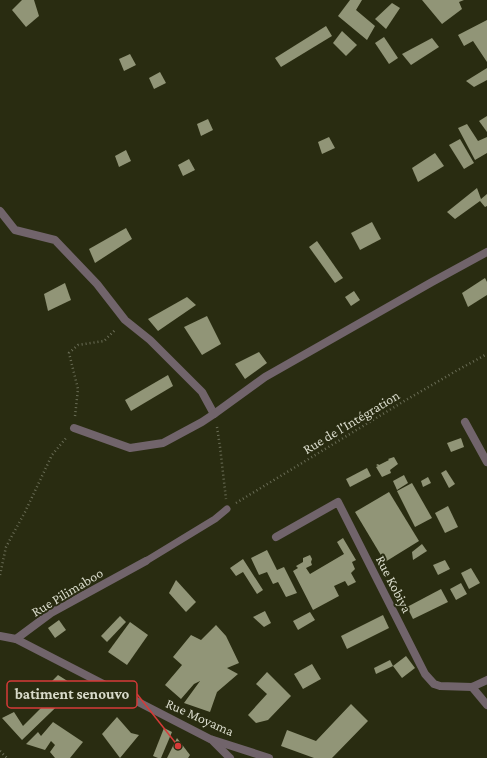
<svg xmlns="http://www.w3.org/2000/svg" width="487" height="758" viewBox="0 0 487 758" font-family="'Crimson Pro',serif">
  <rect width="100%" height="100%" fill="#292c11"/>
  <g fill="#919577">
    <path d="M22,0H34L39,16L26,27L12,10Z"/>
    <path d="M350,0H362L356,10L375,26L367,40L338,16Z"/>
    <path d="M422,0H464L459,2L462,9L442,24Z"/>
    <path d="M392,3L400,8L386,29L375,19Z"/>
    <path d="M487,20V62L473,41L464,46L458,35Z"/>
    <path d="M326,26L332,36L281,67L275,58Z"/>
    <path d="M342,31L357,45L346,56L333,43Z"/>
    <path d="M384,37L398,58L389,64L375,43Z"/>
    <path d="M432,38L439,47L411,65L402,54Z"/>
    <path d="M130,54L136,65L124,71L119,59Z"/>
    <path d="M487,68V80L474,87L466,81Z"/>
    <path d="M160,72L166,83L154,89L149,78Z"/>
    <path d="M487,116V132L479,121Z"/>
    <path d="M208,119L213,130L201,136L197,124Z"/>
    <path d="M467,124L478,141L487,137V153L475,160L458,128Z"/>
    <path d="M329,137L335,148L322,154L318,142Z"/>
    <path d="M460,139L474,163L464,169L449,145Z"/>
    <path d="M126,150L131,161L119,167L115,156Z"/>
    <path d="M435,153L444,166L418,182L412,168Z"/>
    <path d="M189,159L195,170L183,176L178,165Z"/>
    <path d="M477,188L481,199L487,194V206L485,207L480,201L455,219L447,212Z"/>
    <path d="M372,222L381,239L360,250L351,233Z"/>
    <path d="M126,228L132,239L95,263L89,249Z"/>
    <path d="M317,241L343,278L335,283L309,247Z"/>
    <path d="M485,278L487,282V295L468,307L462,293Z"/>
    <path d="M65,283L71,300L48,311L44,294Z"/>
    <path d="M354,291L360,300L351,306L345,297Z"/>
    <path d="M187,297L196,305L158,331L148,319Z"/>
    <path d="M207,316L221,344L202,355L184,327Z"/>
    <path d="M259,352L267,363L245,379L235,364Z"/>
    <path d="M168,375L173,386L131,411L125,400Z"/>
    <path d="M461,438L464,447L451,452L447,443Z"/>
    <path d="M394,457L398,464L390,470L391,473L382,477L376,467L378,466L376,465L378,464L379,465L389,460L388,459Z"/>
    <path d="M367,468L371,476L350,487L346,479Z"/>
    <path d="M446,470L455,484L449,488L441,473Z"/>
    <path d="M404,475L408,483L397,490L393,481Z"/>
    <path d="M428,477L431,483L423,487L421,481Z"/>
    <path d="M412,483L432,518L415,527L397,491Z"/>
    <path d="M389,492L419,541L385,562L355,512Z"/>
    <path d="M448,506L458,527L445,533L435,513Z"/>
    <path d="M343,538L356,560L352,562L355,569L351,573L356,582L348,586L345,581L334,586L339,596L313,610L293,571L298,568L296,566L303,562V558L310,555L312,559L311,562L312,565L306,568L310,574L344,554L337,542Z"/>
    <path d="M422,544L427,551L413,560L412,552Z"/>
    <path d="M267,550L277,570L284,567L297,593L286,597L278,582L273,584L267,572L259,575L251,558Z"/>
    <path d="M243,559L263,590L257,594L243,572L236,576L230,568Z"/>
    <path d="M445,560L450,569L438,575L433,565Z"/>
    <path d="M471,568L480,583L469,589L461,573Z"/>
    <path d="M176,580L196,602L186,612L169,593Z"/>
    <path d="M461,583L467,594L456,600L450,589Z"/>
    <path d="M441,589L448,602L413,619L407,607Z"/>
    <path d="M265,611L271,623L264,627L253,617Z"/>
    <path d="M310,612L315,620L298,630L293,621Z"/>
    <path d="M383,615L389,628L347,649L341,636Z"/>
    <path d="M120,616L126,622L107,642L101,636Z"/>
    <path d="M59,620L66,630L55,638L48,628Z"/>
    <path d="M130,622L148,635L127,665L108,652Z"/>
    <path d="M216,625L226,636L239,663L227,668L238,674L217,692L210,712L184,703L200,681L194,684L181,699L165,685L182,665L173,657L191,635L201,640Z"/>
    <path d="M406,656L415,668L402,678L393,666Z"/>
    <path d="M390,660L393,666L376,674L374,668Z"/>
    <path d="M312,664L321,679L303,689L294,674Z"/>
    <path d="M267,672L291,696L268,720L256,723L248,715L267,694L256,684Z"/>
    <path d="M58,675L77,687L22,740L2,718L14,712L23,726L55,694L47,686Z"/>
    <path d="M351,704L368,721L332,758H314L281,746L287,730L316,741Z"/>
    <path d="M117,717L131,733L139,735L120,758L102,734Z"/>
    <path d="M53,722L83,742L70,758H55L50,752L55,745L51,741L45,750L26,744L38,732L41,736Z"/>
    <path d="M164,728L172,732L161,758H158L153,756Z"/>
    <path d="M177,738L190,755L188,758H167Z"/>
  </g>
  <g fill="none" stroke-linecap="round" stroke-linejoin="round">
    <g stroke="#6a6d56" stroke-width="2.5" stroke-dasharray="1 3" stroke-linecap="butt">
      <path d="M75,416L78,389L69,353L78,345L104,341L116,329"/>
      <path d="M217,427L220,447L226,499"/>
      <path d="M236,503L406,400L456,371L487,354"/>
      <path d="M0,575L6,547L25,512L52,455L66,438"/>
      <path d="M0,751L7,758"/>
    </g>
    <path stroke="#71646b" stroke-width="7" d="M146,561L215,519L227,509"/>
    <g stroke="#71646b" stroke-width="8">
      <path d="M0,211L15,230L55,240L97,284L125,320L150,340L202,392L214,414"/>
      <path d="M465,422L487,462"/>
      <path d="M74,428L130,448L163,443L202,422L214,414L265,377L432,282L487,252"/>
      <path d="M276,537L338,502L425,674L434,684L440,686L472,687L487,680"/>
      <path d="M0,636L16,639L51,613L146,561"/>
      <path d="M16,639L210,739L269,758"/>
      <path d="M472,687L487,705"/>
      <path d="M212,740L230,758"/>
    </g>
  </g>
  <g text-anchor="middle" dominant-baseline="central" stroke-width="4" stroke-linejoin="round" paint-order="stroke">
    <g font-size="14" fill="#d8daca" stroke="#292c11">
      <text transform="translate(351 422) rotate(-31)">Rue de l'Intégration</text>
      <text transform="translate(394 584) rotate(63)">Rue Kobiya</text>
      <text transform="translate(67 592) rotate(-31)">Rue Pilimaboo</text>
      <text transform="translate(200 717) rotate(24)">Rue Moyama</text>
    </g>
  </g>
  <path fill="none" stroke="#d63a38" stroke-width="1.5" d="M178 746L137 694"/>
  <circle fill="#d63a38" stroke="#292c11" stroke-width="1.5" cx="178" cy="746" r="4"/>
  <rect fill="#292c11" stroke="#d63a38" stroke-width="1.5" x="7" y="681" width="130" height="27" rx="4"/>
  <g font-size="15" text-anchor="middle" font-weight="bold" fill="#d8daca">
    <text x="72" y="699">batiment senouvo</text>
  </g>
</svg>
